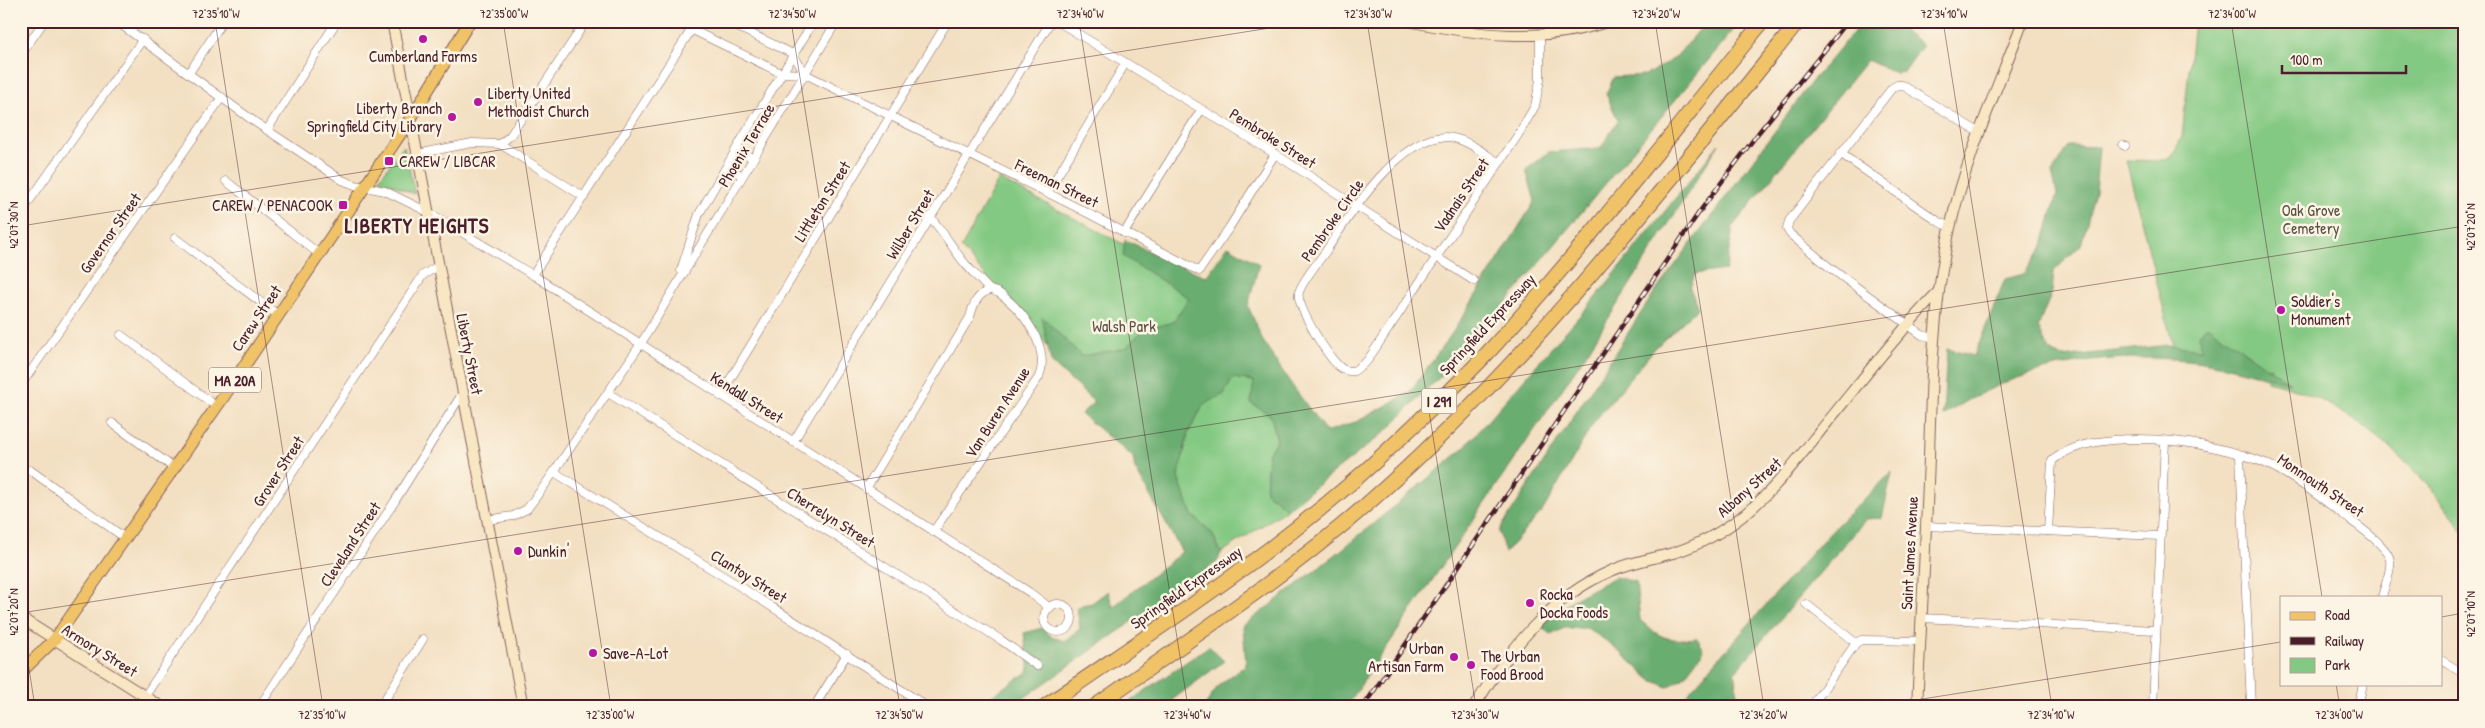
<svg xmlns="http://www.w3.org/2000/svg" width="2485" height="728" viewBox="0 0 2485 728" font-family="'Patrick Hand',sans-serif">
  <rect width="100%" height="100%" fill="#fcf5e5"/>
  <filter id="ink" filterUnits="userSpaceOnUse"><feTurbulence type="fractalNoise" baseFrequency=".02" numOctaves="2"/><feDisplacementMap in="SourceGraphic" scale="10" xChannelSelector="R" yChannelSelector="G"/><feConvolveMatrix kernelMatrix="1 2 1 2 8 2 1 2 1" color-interpolation-filters="sRGB"/></filter>
  <filter id="wash" filterUnits="userSpaceOnUse"><feTurbulence type="fractalNoise" baseFrequency=".0096" numOctaves="4" result="noise"/><feDisplacementMap in="SourceGraphic" scale="20" xChannelSelector="R" yChannelSelector="G"/><feGaussianBlur stdDeviation="1.12" result="paint"/><feColorMatrix in="noise" values="0 0 0 0 0 0 0 0 0 0 0 0 0 0 0 0 0 1.4 0 .05"/><feComposite in="paint" operator="in"/></filter>
  <g filter="url(#wash)">
    <rect width="100%" height="100%" fill="#f3dfc1"/>
    <g fill="#84c983" stroke="#677457">
      <path d="M2194,21H2464V533C2422,468 2345,397 2267,381L2271,367L2174,350L2126,160L2156,161L2171,158L2182,137Z"/>
      <path d="M404,146L415,194L379,179Z"/>
      <path d="M999,179L1243,307L1118,426L961,248Z"/>
      <path d="M1233,378L1254,381L1271,416L1277,441L1268,454L1266,492L1287,509L1221,553L1212,533L1192,515L1178,478L1188,433L1204,404L1224,394Z"/>
    </g>
    <g fill="#6bad71" stroke="#5a664e">
      <path d="M1707,21H1741L1466,351L1385,432L1287,509L1266,492L1268,454L1277,440L1271,416L1251,403L1254,381L1233,378L1224,394L1204,404L1188,433L1178,478L1192,515L1212,533L1221,553L1217,562L1011,707H975L1029,671L1024,633L1042,628L1051,636L1064,641L1080,629L1077,609L1082,605L1092,603L1108,591L1113,607L1182,552L1135,469L1133,457L1081,414L1094,402L1051,362L1042,317L1082,356L1126,348L1143,330L1173,322L1189,298L1123,256L1125,240L1206,277L1228,246L1259,264L1248,306L1263,341L1289,381L1326,432L1358,421L1409,393L1453,332L1535,201L1526,170L1549,152L1601,148L1618,120L1606,94L1614,77L1646,75L1675,58Z"/>
      <path d="M1863,21H1891L1923,45L1904,72L1896,73L1867,60L1733,226L1726,270L1695,274L1690,288L1698,308L1656,347L1594,422L1543,510L1505,553L1499,531L1652,296L1813,80Z"/>
      <path d="M1719,144L1584,357L1346,707H1204L1219,685L1246,665L1243,626L1339,552L1462,450L1596,297Z"/>
      <path d="M2069,146L2099,147L2095,192L2081,245L2054,271L2052,292L2038,327L2049,351L2062,357L2168,345L2202,349L2199,335L2207,325L2290,383C2257,375 2221,363 2186,360C2099,352 2016,366 1943,416L1947,349L1974,356L2005,279L2024,274L2042,249L2057,194L2052,173Z"/>
      <path d="M1892,472L1882,518L1866,519L1734,673L1738,695L1726,707H1676L1831,531Z"/>
      <path d="M1615,577L1636,582L1640,620C1662,640 1668,641 1697,638L1704,650L1684,677L1668,687L1651,680L1611,644L1587,628H1564L1551,635L1540,625L1576,598Z"/>
      <path d="M1209,646L1224,661L1172,700L1180,707H1122Z"/>
    </g>
  </g>
  <g filter="url(#ink)">
    <g fill="none" stroke-linecap="round" stroke-linejoin="round">
      <defs>
        <g id="street">
          <path d="M116,21L255,122L342,180L355,185L385,191L428,212L533,275L1029,592L1050,608"/>
          <path d="M674,21L781,73L805,74L1068,203L1199,271L1229,228L1275,154"/>
          <path d="M725,21L793,54L805,74"/>
          <path d="M1057,21L1275,154L1474,281"/>
          <path d="M21,55L44,21"/>
          <path d="M189,73L223,21"/>
          <path d="M267,130L337,21"/>
          <path d="M500,144L584,197"/>
          <path d="M2123,145L2125,146"/>
          <path d="M737,148L753,159"/>
          <path d="M1840,153L1939,222L1950,227"/>
          <path d="M417,154L472,143L500,144L510,136L586,21"/>
          <path d="M1499,163C1483,153 1465,137 1445,137C1398,137 1349,216 1326,251C1317,264 1304,278 1299,292C1295,305 1329,359 1340,367C1344,371 1348,371 1354,371L1367,361L1518,135L1535,106L1540,80V36"/>
          <path d="M727,166L742,176"/>
          <path d="M226,181L319,254"/>
          <path d="M1047,193L1125,64"/>
          <path d="M21,213L143,39"/>
          <path d="M930,217C944,232 954,251 967,266C974,273 981,282 988,288C991,291 995,291 999,293C1022,309 1051,347 1039,377L933,532"/>
          <path d="M1124,233L1201,110"/>
          <path d="M175,238L278,315"/>
          <path d="M681,270L699,214L742,139L814,21"/>
          <path d="M533,275L697,21"/>
          <path d="M121,335L217,407"/>
          <path d="M1934,338L1922,335L1829,267L1790,234L1787,229L1789,221L1892,88L1897,85H1902L1980,133"/>
          <path d="M21,385L222,97"/>
          <path d="M608,393L1001,640L1037,666"/>
          <path d="M720,396L948,21"/>
          <path d="M112,423L174,468"/>
          <path d="M793,442L1051,21"/>
          <path d="M2240,455L2251,707"/>
          <path d="M30,470L125,538"/>
          <path d="M554,472L744,589L928,707"/>
          <path d="M866,489L970,317C973,305 977,294 990,290"/>
          <path d="M487,520L513,516L527,509L547,482L640,345L837,21"/>
          <path d="M1925,526L2160,536"/>
          <path d="M2048,531L2052,461C2096,423 2214,441 2265,463C2295,477 2323,499 2350,520C2360,527 2388,547 2390,560C2392,570 2384,587 2382,597"/>
          <path d="M1806,604L1856,643"/>
          <circle cx="1058" cy="618" r="14"/>
          <path d="M1921,618L2155,630"/>
          <path d="M2441,660L2464,674"/>
          <path d="M145,696L423,275L438,266"/>
          <path d="M259,707L395,501L462,394"/>
          <path d="M380,707L423,639"/>
          <path d="M814,707L847,654"/>
          <path d="M1811,707L1856,643L1861,640L1920,641"/>
          <path d="M2153,707L2165,441"/>
          <path d="M2358,707L2363,684"/>
        </g>
        <g id="secondary">
          <path d="M392,21L523,707"/>
          <path d="M1408,21C1475,35 1544,44 1609,21"/>
          <path d="M21,618L162,707"/>
          <path d="M1474,707C1508,651 1550,597 1611,571C1631,562 1652,559 1673,553C1699,545 1724,531 1745,514C1775,489 1797,460 1821,430C1859,384 1896,335 1938,292"/>
          <path d="M1917,707C1921,624 1926,540 1929,457C1931,381 1933,303 1950,228C1966,157 1997,89 2023,21"/>
        </g>
        <path id="primary" d="M21,672L55,639L224,396L411,118L470,21"/>
        <g id="highway">
          <path d="M1044,707C1162,625 1285,547 1390,448C1425,415 1461,382 1494,346C1588,243 1674,130 1763,21"/>
          <path d="M1094,707C1193,637 1295,570 1384,489C1540,349 1667,183 1799,21"/>
        </g>
      </defs>
      <use href="#street" stroke="#856260" stroke-width="9"/>
      <use href="#secondary" stroke="#856260" stroke-width="12"/>
      <use href="#primary" stroke="#856260" stroke-width="13"/>
      <use href="#highway" stroke="#856260" stroke-width="16"/>
      <use href="#street" stroke="#fff" stroke-width="8"/>
      <use href="#secondary" stroke="#f9e7c3" stroke-width="10"/>
      <use href="#primary" stroke="#f0c369" stroke-width="11"/>
      <use href="#highway" stroke="#f0c369" stroke-width="14"/>
      <defs>
        <path id="rail" d="M1363,707L1700,211L1759,132L1848,21"/>
      </defs>
      <use href="#rail" stroke="#4a1f2b" stroke-width="4.5"/>
      <use href="#rail" stroke="#fcf5e5" stroke-width="2.5" stroke-dasharray="8" stroke-linecap="butt"/>
    </g>
  </g>
  <path fill="none" stroke="#4a1f2b" stroke-width="1" stroke-opacity="0.45" d="M215,21L323,707M503,21L611,707M791,21L900,707M1079,21L1188,707M1367,21L1476,707M1655,21L1764,707M1943,21L2052,707M2231,21L2322,597M21,226L1314,21M21,613L2464,226M2441,617L2464,613M21,618L35,707M2336,684L2340,707M1872,707L2281,642"/>
  <g fill="#b5179e" stroke="#fcf5e5" stroke-width="2">
    <circle cx="423" cy="39" r="5"/>
    <circle cx="478" cy="102" r="5"/>
    <circle cx="452" cy="117" r="5"/>
    <rect x="384" y="156" width="10" height="10" rx="2.5"/>
    <rect x="338" y="200" width="10" height="10" rx="2.5"/>
    <circle cx="2281" cy="310" r="5"/>
    <circle cx="518" cy="551" r="5"/>
    <circle cx="1530" cy="603" r="5"/>
    <circle cx="593" cy="653" r="5"/>
    <circle cx="1454" cy="657" r="5"/>
    <circle cx="1471" cy="665" r="5"/>
  </g>
  <g text-anchor="middle" dominant-baseline="central" stroke-width="5" stroke-linejoin="round" paint-order="stroke">
    <g fill="#fcf5e5" stroke="#7f5f63" stroke-width="1">
      <rect x="209" y="367.5" width="52" height="25" rx="4"/>
      <rect x="1421.5" y="388.5" width="35" height="25" rx="4"/>
    </g>
    <g font-size="15" font-weight="bold" fill="#4a1f2b">
      <text x="235" y="380">MA 20A</text>
      <text x="1439" y="401">I 291</text>
    </g>
    <g font-size="16" fill="#4a1f2b" stroke="#fcf5e5" text-anchor="start">
      <text x="423" y="56" text-anchor="middle">Cumberland Farms</text>
      <text x="488" y="93">Liberty United<tspan x="488" dy="18">Methodist Church</tspan></text>
      <text x="442" y="108" text-anchor="end">Liberty Branch<tspan x="442" dy="18">Springfield City Library</tspan></text>
      <text x="399" y="161">CAREW / LIBCAR</text>
      <text x="333" y="205" text-anchor="end">CAREW / PENACOOK</text>
      <text x="2291" y="301">Soldier's<tspan x="2291" dy="18">Monument</tspan></text>
      <text x="528" y="551">Dunkin'</text>
      <text x="1540" y="594">Rocka<tspan x="1540" dy="18">Docka Foods</tspan></text>
      <text x="1444" y="648" text-anchor="end">Urban<tspan x="1444" dy="18">Artisan Farm</tspan></text>
      <text x="603" y="653">Save-A-Lot</text>
      <text x="1481" y="656">The Urban<tspan x="1481" dy="18">Food Brood</tspan></text>
    </g>
    <g font-size="16" fill="#4a1f2b" stroke="#fcf5e5">
      <text transform="translate(1273 138) rotate(32)">Pembroke Street</text>
      <text transform="translate(746 145) rotate(-59)">Phoenix Terrace</text>
      <text transform="translate(1057 183) rotate(26)">Freeman Street</text>
      <text transform="translate(1461 195) rotate(-56)">Vadnais Street</text>
      <text transform="translate(822 201) rotate(-58)">Littleton Street</text>
      <text transform="translate(1332 220) rotate(-55)">Pembroke Circle</text>
      <text transform="translate(910 224) rotate(-59)">Wilber Street</text>
      <text transform="translate(110 233) rotate(-55)">Governor Street</text>
      <text transform="translate(256 318) rotate(-56)">Carew Street</text>
      <text transform="translate(1487 324) rotate(-47)">Springfield Expressway</text>
      <text transform="translate(470 354) rotate(79)">Liberty Street</text>
      <text transform="translate(747 397) rotate(32)">Kendall Street</text>
      <text transform="translate(997 412) rotate(-57)">Van Buren Avenue</text>
      <text transform="translate(278 471) rotate(-57)">Grover Street</text>
      <text transform="translate(2321 485) rotate(34)">Monmouth Street</text>
      <text transform="translate(1749 487) rotate(-42)">Albany Street</text>
      <text transform="translate(831 517) rotate(32)">Cherrelyn Street</text>
      <text transform="translate(350 544) rotate(-57)">Cleveland Street</text>
      <text transform="translate(1909 553) rotate(-87)">Saint James Avenue</text>
      <text transform="translate(749 576) rotate(32)">Clantoy Street</text>
      <text transform="translate(1186 587) rotate(-35)">Springfield Expressway</text>
      <text transform="translate(100 650) rotate(32)">Armory Street</text>
    </g>
    <g font-size="16" fill="#5b5245" stroke="#fcf5e5">
      <text x="2311" y="210">Oak Grove<tspan x="2311" dy="18">Cemetery</tspan></text>
      <text x="1124" y="326">Walsh Park</text>
    </g>
    <g font-size="21" font-weight="bold" letter-spacing="1" fill="#4a1f2b" stroke="#fcf5e5">
      <text x="417" y="225">LIBERTY HEIGHTS</text>
    </g>
  </g>
  <rect width="2485" height="728" fill="none" stroke="#fcf5e5" stroke-width="55"/>
  <rect x="2280" y="596" width="162" height="90" fill="#fcf5e5" stroke="#b59f9b"/>
  <rect x="2290" y="612" width="25" height="8" fill="#f0c369" stroke="#b59f9b"/>
  <text x="2325" y="620" font-size="15" fill="#4a1f2b">Road</text>
  <rect x="2290" y="637" width="25" height="8" fill="#4a1f2b" stroke="#b59f9b"/>
  <text x="2325" y="646" font-size="15" fill="#4a1f2b">Railway</text>
  <rect x="2290" y="658" width="25" height="15" fill="#84c983" stroke="#b59f9b"/>
  <text x="2325" y="670" font-size="15" fill="#4a1f2b">Park</text>
  <path d="M2282 65v8h124v-8" fill="none" stroke="#4a1f2b" stroke-width="2.5"/>
  <text x="2290" y="65" font-size="15" fill="#4a1f2b" stroke="#fcf5e5" stroke-width="4" paint-order="stroke">100 m</text>
  <rect x="28" y="28" width="2430" height="672" fill="none" stroke="#4a1f2b" stroke-width="2"/>
  <g font-size="12" text-anchor="middle" fill="#4a1f2b">
    <text x="216" y="18">72°35'10"W</text>
    <text x="504" y="18">72°35'00"W</text>
    <text x="792" y="18">72°34'50"W</text>
    <text x="1080" y="18">72°34'40"W</text>
    <text x="1368" y="18">72°34'30"W</text>
    <text x="1656" y="18">72°34'20"W</text>
    <text x="1944" y="18">72°34'10"W</text>
    <text x="2232" y="18">72°34'00"W</text>
    <text transform="translate(14 225) rotate(-90)" y="4">42°07'30"N</text>
    <text transform="translate(2471 227) rotate(-90)" y="4">42°07'20"N</text>
    <text transform="translate(14 612) rotate(-90)" y="4">42°07'20"N</text>
    <text transform="translate(2471 614) rotate(-90)" y="4">42°07'10"N</text>
    <text x="322" y="719">72°35'10"W</text>
    <text x="610" y="719">72°35'00"W</text>
    <text x="899" y="719">72°34'50"W</text>
    <text x="1187" y="719">72°34'40"W</text>
    <text x="1475" y="719">72°34'30"W</text>
    <text x="1763" y="719">72°34'20"W</text>
    <text x="2051" y="719">72°34'10"W</text>
    <text x="2339" y="719">72°34'00"W</text>
  </g>
</svg>
